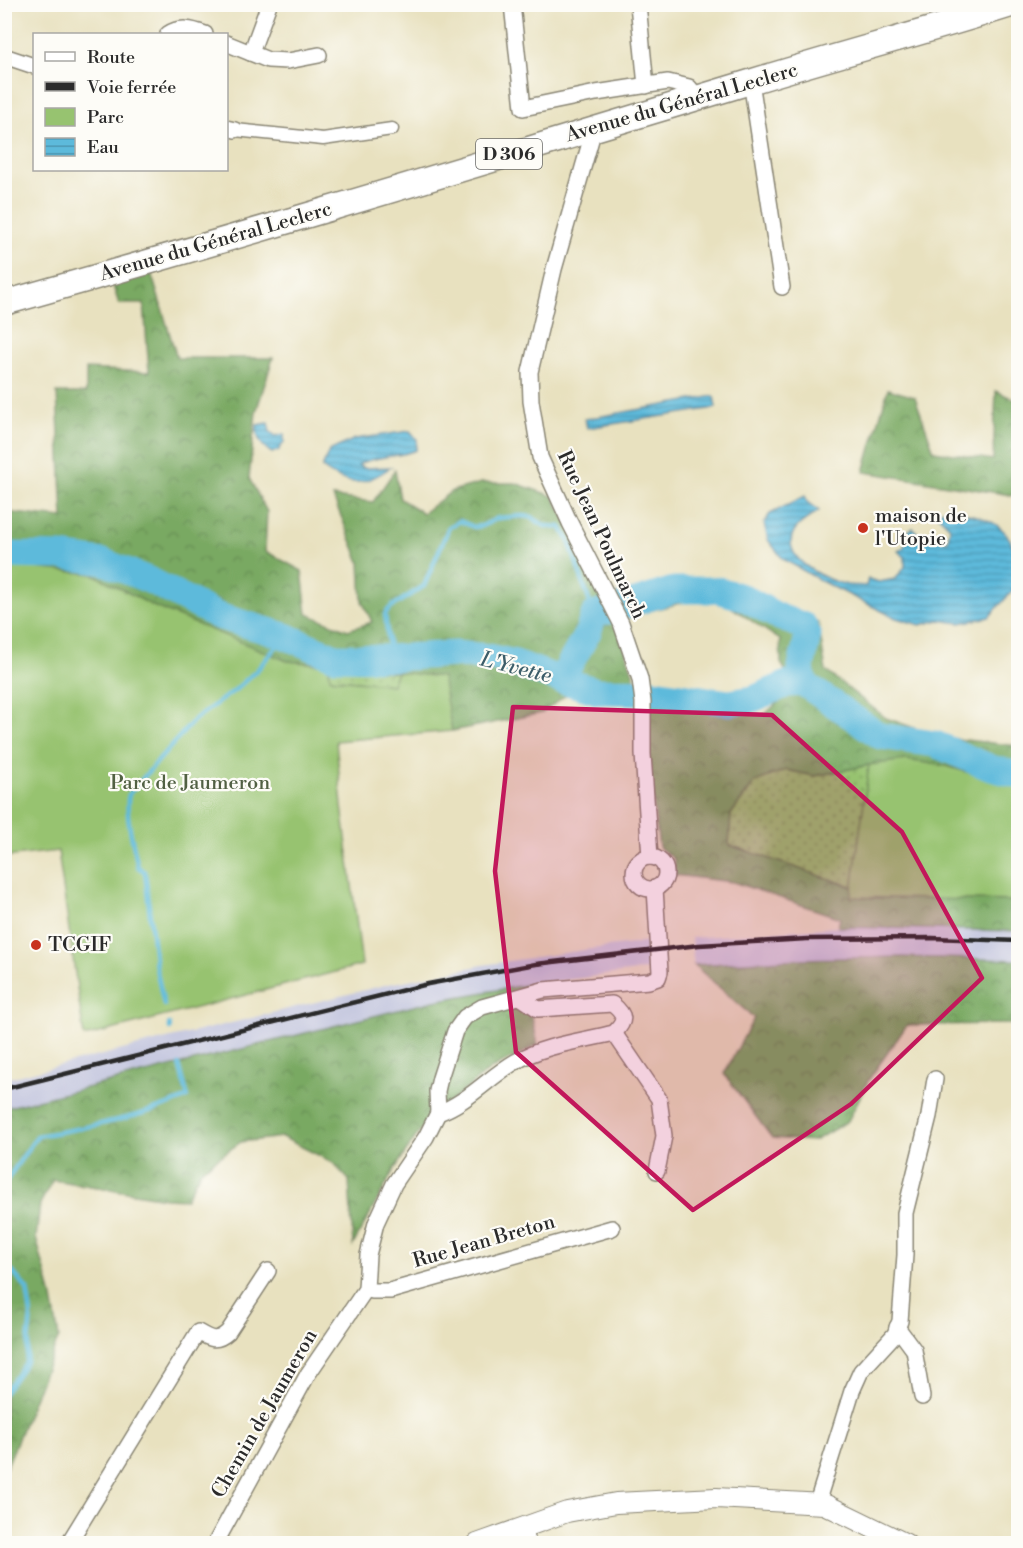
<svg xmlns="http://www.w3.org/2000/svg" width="1023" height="1548" viewBox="0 0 1023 1548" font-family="'Libre Bodoni',serif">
  <defs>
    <pattern id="grass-dots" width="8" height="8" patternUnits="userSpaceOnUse" patternTransform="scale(1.5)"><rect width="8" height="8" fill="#97c370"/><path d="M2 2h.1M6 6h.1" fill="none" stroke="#7b9f5c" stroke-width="1.8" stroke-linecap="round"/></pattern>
    <pattern id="forest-crowns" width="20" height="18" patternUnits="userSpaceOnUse" patternTransform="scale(1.5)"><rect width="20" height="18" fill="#79a962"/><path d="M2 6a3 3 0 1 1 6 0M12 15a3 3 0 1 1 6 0" fill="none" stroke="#638a51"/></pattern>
    <pattern id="water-rules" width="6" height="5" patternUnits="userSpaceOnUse" patternTransform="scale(1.5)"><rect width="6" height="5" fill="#5dbadb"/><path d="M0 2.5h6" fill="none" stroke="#4d97b2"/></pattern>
  </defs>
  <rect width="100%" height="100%" fill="#fdfcf7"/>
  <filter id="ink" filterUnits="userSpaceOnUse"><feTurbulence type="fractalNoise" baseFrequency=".0167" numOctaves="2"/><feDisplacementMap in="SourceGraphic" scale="12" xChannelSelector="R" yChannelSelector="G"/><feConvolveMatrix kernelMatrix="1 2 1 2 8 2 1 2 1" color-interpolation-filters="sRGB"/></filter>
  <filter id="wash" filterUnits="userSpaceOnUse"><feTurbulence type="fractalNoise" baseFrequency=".008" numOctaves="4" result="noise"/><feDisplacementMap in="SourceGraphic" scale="24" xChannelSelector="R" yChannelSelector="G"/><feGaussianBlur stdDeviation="1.35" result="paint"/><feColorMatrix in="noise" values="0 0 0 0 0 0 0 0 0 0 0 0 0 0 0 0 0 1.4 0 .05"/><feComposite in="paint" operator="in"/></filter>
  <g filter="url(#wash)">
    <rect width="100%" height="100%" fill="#e8e1bf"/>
    <g fill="#c0c2dd">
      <path d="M838,927L1018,931V960L900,957L801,959L694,965L691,938Z"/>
      <path d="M650,942L653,969L525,985L434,1001L5,1108V1079L389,984L483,965L591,949Z"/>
    </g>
    <g fill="url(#grass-dots)" stroke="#61774e" stroke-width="1.5">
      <path d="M328,665L397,672L392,685L330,678Z"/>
      <path d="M869,765L853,887L728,845L731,814L755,781L786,770L815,776Z"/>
    </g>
    <g fill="url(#forest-crowns)" stroke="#526a46" stroke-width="1.5">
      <path d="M150,269L177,358H273L256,412L249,478L267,512L265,551L302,571L307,614L348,630L372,622L362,601L360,562L333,497L373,502L395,470L400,499L423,513L452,491L481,483H515L553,496L610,603L640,695L763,716L795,687L781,663L780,640L722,601H688L625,617L619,592L724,582L818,622L826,671L886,718L940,737L1018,746V787L946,766L906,760L869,765L815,776L786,770L755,782L731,814L729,845L853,887L852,897L1018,901V931L838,927L840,918L733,882L674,875V859L659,847L639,695H566L542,713L452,731L441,677L287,661L155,607L93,574L5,567V512L63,518L57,393H86V369L149,372L144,304H119L111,280Z"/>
      <path d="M888,389L915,397L934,451L993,460L996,391L1018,401V496L864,472Z"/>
      <path d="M900,957L1018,960V1024L907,1025L869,1079L848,1121L814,1141L772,1138L724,1074L754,1018L694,965L801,959Z"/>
      <path d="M525,985L538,1045L491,1069L427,1120L394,1170L353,1245L349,1180L332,1162L282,1137L241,1142L201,1170L186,1199L165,1198L53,1180L40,1204L36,1238L51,1293L59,1337L5,1471V1108L434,1001Z"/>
    </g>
    <g fill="#97c370" stroke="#61774e" stroke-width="1.5">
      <path d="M5,567H25L93,574L155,607L287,661L328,665L330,678L392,685L397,672L442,677L452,731L336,741L342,806L362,965L84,1037L58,851L5,857Z"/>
      <path d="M906,760L946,766L1018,787V901L851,897L869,765Z"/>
    </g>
    <g fill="url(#water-rules)" stroke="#447283" stroke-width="1.5">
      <path d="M714,396L716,408L587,428L585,419Z"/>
      <path d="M268,423L270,432L276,436L284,434V442L279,450L272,453C261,446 256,438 257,425Z"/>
      <path d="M410,431L417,439L416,450C397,458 376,455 358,465L363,468L391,467C364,486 350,488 322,468L329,451L355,439Z"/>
      <path d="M805,496L807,502L819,511C810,517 795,525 792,536C784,561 828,581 847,585C853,586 860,585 866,586L868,579L879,582L895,579L905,567V557L898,551L904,547L906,541L903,535L913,528L920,536L948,541L950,527L932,509C959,513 998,513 1011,542C1016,553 1014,577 1014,589L989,617L960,623L939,620L920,625L896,618L823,582L783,559L768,540L764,523L770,514Z"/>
    </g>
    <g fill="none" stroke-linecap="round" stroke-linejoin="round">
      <g stroke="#5dbadb" stroke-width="4.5">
        <path d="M390,658L385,614L391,607L424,586L449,527L460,521L474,527L482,526L498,518L523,516L531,517L545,526L561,527L569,541L594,615"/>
        <path d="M164,1005L156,968L145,872L138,867C134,846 124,814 129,794L195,719L235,690L257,670L285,636"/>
        <path d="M169,1024L170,1029"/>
        <path d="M4,1184L37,1136C89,1127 140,1118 188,1097L179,1065"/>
        <path d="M4,1262L27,1289L31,1315L26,1362L4,1393"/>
      </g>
      <g stroke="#5dbadb" stroke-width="27">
        <path d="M4,555L61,556L104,562L151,581L218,616L285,636L335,657L390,658L455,654L488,657L515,663L561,680L597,691L654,692L729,703L753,699L787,684L803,683L880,736L935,744L991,768L1018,775"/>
        <path d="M561,680L588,632L594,615L674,590H718L745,598L779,617L804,626L808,635L801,667L803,683"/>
      </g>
    </g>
  </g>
  <g filter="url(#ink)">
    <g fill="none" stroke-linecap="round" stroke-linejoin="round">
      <defs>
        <path id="pedestrian" d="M235,130L323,139L392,129"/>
        <g id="minor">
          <path d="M512,4L523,108L596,93L668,82L689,87L698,98"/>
          <path d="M638,4L646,86"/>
          <path d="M168,34C180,26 192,29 205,34"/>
          <path d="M226,43L268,60L288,61L319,55"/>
          <path d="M251,53L269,4"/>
          <path d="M4,56L34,66"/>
          <path d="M751,81L782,287"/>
          <path d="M226,128L235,130"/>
          <path d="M594,129L554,269L530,372L531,401L540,457L570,523L621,623L640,679L643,702V754L650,857"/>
          <circle cx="650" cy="873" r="16"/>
          <path d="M614,1033L659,1099L664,1136L657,1171"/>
          <path d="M438,1113C467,1103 489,1077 515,1062C544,1045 582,1041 614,1033C626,1021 626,1015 612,1004L538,1009L520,997"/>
          <path d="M366,1289L372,1291H390L612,1228"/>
          <path d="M897,1327L914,1350L922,1397"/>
          <path d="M817,1503L852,1391L861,1371L895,1334L900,1321L905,1255V1213L929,1116L935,1079"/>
          <path d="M526,1526L527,1544"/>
          <path d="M68,1544L198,1332C210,1339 216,1343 228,1332L268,1271"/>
          <path d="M215,1544L308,1374L366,1289L368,1255L376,1223L394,1184L426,1137L438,1113L437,1091L440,1078L455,1031L465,1017L482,1007L543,990L649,981L658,978L660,972L655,888"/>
        </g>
        <path id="tertiary" d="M477,1544L567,1512L616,1503L716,1498L824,1504L906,1544"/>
        <path id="primary" d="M4,303C254,233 502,157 750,82C837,55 926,32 1014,4"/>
      </defs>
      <use href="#pedestrian" stroke="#8a8675" stroke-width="15"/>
      <use href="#minor" stroke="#8a8675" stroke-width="18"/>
      <use href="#tertiary" stroke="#8a8675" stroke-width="22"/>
      <use href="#primary" stroke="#8a8675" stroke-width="27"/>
      <use href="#pedestrian" stroke="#fff" stroke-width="12"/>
      <use href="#minor" stroke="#fff" stroke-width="15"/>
      <use href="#tertiary" stroke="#fff" stroke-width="20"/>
      <use href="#primary" stroke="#fff" stroke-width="24"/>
      <path stroke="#2b2b2b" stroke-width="4.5" d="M4,1089L428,984L536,964L699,945L807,939L932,938L1018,941"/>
    </g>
  </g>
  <path fill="#c2185b" fill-opacity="0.2" stroke="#c2185b" stroke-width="4.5" stroke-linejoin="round" d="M513,707L772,715L902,832L982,978L851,1104L693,1210L516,1052L495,871Z"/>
  <g fill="#c8321e" stroke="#fdfcf7" stroke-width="2">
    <circle cx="863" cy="528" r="6"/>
    <circle cx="36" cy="945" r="6"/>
  </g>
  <g text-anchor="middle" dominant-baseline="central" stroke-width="4.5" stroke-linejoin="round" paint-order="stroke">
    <rect fill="#fdfcf7" stroke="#6a6a68" stroke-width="1.5" x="476" y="139" width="66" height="30" rx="4.5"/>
    <g font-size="18" font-weight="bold" fill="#2b2b2b">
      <text x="509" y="154">D 306</text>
    </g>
    <g font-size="20" fill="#2b2b2b" stroke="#fdfcf7">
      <text transform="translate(682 103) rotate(-16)">Avenue du Général Leclerc</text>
      <text transform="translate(216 242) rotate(-16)">Avenue du Général Leclerc</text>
      <text transform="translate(601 535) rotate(65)">Rue Jean Poulmarch</text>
      <text transform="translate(484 1242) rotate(-16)">Rue Jean Breton</text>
      <text transform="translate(265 1414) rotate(-60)">Chemin de Jaumeron</text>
    </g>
    <g font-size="20" fill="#2b2b2b" stroke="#fdfcf7" text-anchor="start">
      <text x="875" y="516">maison de<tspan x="875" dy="23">l'Utopie</tspan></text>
      <text x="48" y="945">TCGIF</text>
    </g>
    <g font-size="20" fill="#516043" stroke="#fdfcf7">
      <text x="190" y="783">Parc de Jaumeron</text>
    </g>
    <g font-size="21" font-style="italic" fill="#3c5d69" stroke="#fdfcf7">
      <text transform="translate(516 668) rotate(14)">L'Yvette</text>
    </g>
  </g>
  <rect width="1023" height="1548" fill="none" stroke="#fdfcf7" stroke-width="24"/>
  <rect x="33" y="33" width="195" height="138" fill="#fdfcf7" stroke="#a9a8a5" stroke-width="1.5"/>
  <rect x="45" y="52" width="30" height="9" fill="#ffffff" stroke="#a9a8a5" stroke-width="1.5"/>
  <text x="87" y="63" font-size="18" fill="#2b2b2b">Route</text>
  <rect x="45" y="82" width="30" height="9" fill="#2b2b2b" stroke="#a9a8a5" stroke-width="1.5"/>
  <text x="87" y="93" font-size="18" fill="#2b2b2b">Voie ferrée</text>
  <rect x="45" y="108" width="30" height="18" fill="#97c370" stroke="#a9a8a5" stroke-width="1.5"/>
  <text x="87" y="123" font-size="18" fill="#2b2b2b">Parc</text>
  <rect x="45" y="138" width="30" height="18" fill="url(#water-rules)" stroke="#a9a8a5" stroke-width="1.5"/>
  <text x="87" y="153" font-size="18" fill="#2b2b2b">Eau</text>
</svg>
